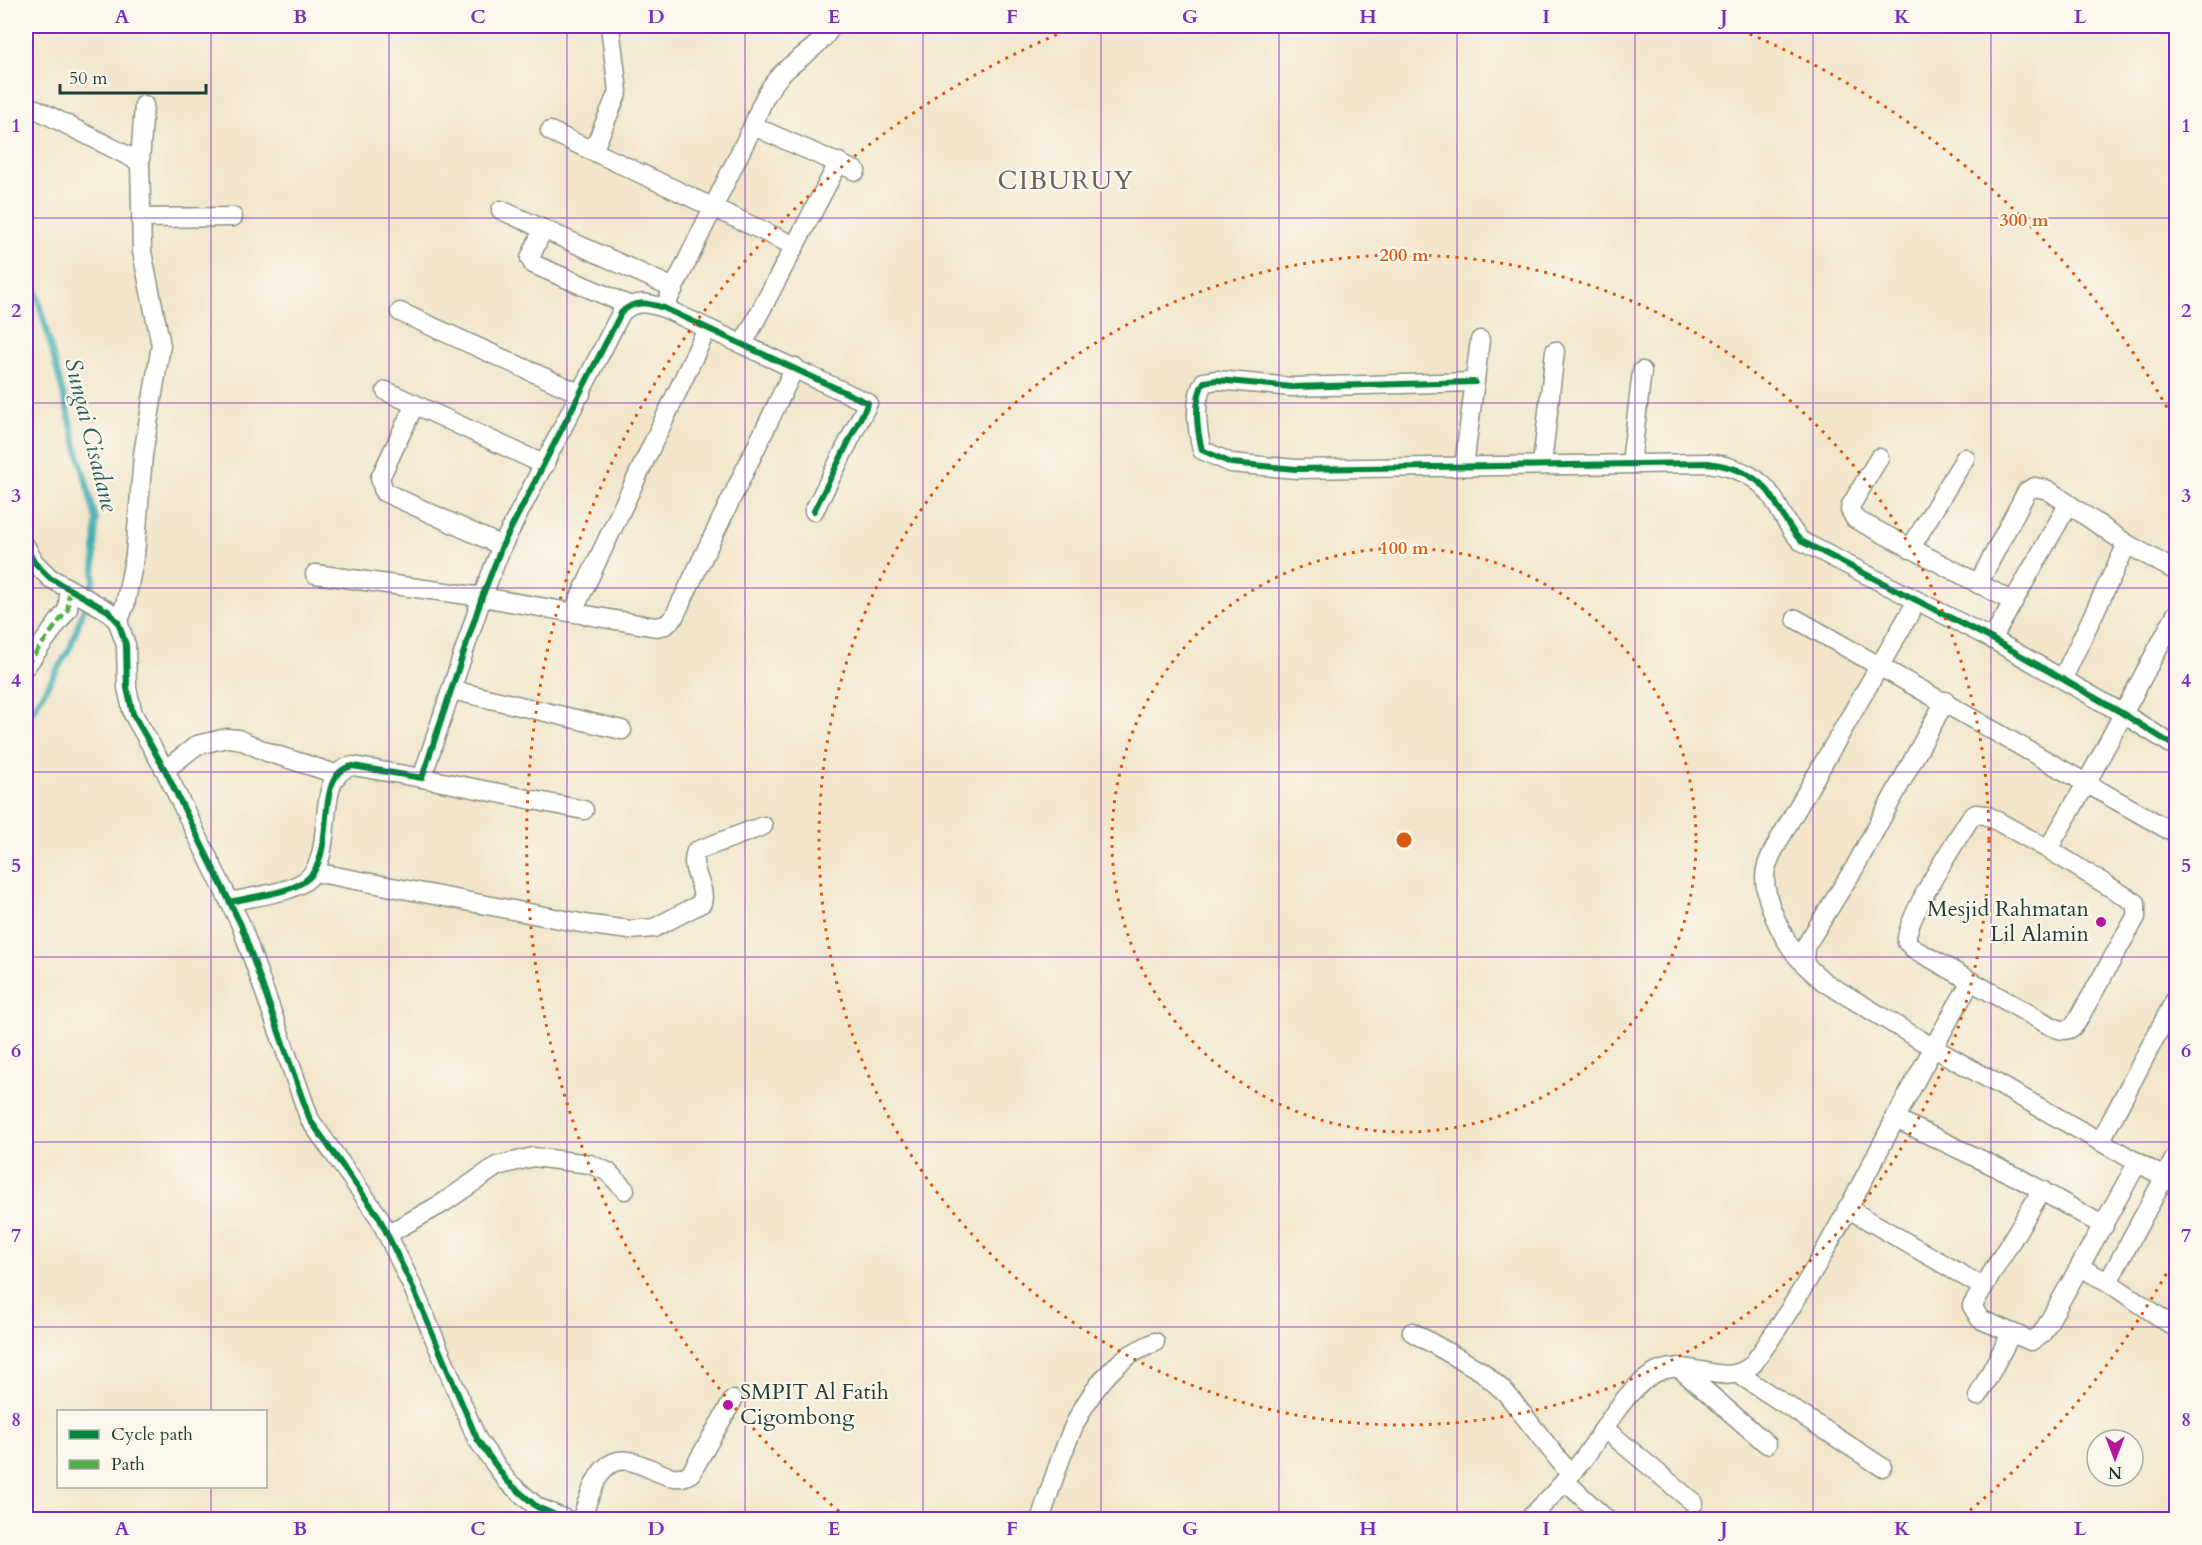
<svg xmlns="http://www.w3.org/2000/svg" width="2202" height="1545" viewBox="0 0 2202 1545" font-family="Cardo,serif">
  <rect width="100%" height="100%" fill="#fbf7ec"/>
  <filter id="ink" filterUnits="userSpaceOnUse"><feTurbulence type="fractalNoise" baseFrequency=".0167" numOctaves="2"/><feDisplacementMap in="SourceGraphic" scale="12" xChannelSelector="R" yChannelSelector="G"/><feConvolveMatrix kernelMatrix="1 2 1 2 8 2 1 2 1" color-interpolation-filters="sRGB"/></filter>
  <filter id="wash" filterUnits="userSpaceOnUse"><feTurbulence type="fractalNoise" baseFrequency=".008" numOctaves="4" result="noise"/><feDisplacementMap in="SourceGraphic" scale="24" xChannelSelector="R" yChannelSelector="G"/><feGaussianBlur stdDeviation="1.35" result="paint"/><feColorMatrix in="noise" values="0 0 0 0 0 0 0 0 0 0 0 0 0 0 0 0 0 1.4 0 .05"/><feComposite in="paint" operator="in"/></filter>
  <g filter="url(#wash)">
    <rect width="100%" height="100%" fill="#f2e5ca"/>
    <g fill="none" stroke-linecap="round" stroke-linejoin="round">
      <path stroke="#38abb1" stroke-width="6" d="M26,252L96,520L94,580L70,648L26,722"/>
    </g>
  </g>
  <g filter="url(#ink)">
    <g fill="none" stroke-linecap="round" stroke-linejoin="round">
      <defs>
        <g id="minor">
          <path d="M36,109L140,162"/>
          <path d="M753,126C761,103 770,83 789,67C805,54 821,44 832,26"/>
          <path d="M550,131L795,246"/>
          <path d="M593,151L618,92L610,26"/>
          <path d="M501,210L674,288"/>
          <path d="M141,218L233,217"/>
          <path d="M543,229L530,258L533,264L628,305"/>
          <path d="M664,308L753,126L856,171"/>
          <path d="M400,312L581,394"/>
          <path d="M743,344L839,162"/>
          <path d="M1475,382L1292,387L1217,380L1204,382C1193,400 1197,430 1202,450L1231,463L1296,469L1708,463C1732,466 1759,475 1773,498C1782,513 1788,528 1801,541L1992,639L2122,713L2176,747"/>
          <path d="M386,391L545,465"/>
          <path d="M415,404L380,478L384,492L502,546"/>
          <path d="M1879,458L1851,505L1850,510L1855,519L2012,601"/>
          <path d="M1631,463L1642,371"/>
          <path d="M1542,464L1555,351"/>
          <path d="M1464,466L1480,340"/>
          <path d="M26,547L34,562L50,578L108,611L118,622L126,645L127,688L133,714L165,770L241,925L310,1120L379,1217L413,1288L477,1439L507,1481L537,1507L567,1520"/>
          <path d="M1910,549L1965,458"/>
          <path d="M315,574L482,597L656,627L666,625L674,617L795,367"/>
          <path d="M1978,584L2027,491L2035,487L2048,490L2127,544L2176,571"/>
          <path d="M573,612L707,329"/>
          <path d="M1796,619L2176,834"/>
          <path d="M118,622L125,605L135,555L143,455L161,345L142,252L140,162L144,105"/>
          <path d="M1992,639L2068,505"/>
          <path d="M26,666L68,609L69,590"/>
          <path d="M2063,678L2127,544"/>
          <path d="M452,690L622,730"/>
          <path d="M1945,701L1855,867L1805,947L1804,964L1824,982L1932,1047L2176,1184"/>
          <path d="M165,770L197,745L227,738L238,739L267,752L336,774"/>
          <path d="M422,778L584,810"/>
          <path d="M1976,814L1986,815L2048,849L2136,903V917L2076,1023C2068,1035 2057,1029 2047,1024L1914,949L1907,942C1902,924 1958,837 1971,817Z"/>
          <path d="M2048,849L2086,784L2176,614"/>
          <path d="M314,872L591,925L630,930L654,928L702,903C707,886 688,870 696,851L763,826"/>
          <path d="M230,902C253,896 286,894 305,881C340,856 310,773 353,766L422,778L482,597L502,546L621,313C634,299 647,303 664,308L868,403L814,511"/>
          <path d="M1804,964C1784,943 1758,893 1767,865C1772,851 1780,839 1787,826L1917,601"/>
          <path d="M1894,1118L2019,1178L2104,1226"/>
          <path d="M2101,1140L2176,998"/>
          <path d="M2042,1190L1972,1306L1980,1319L2031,1341L2041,1335L2047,1325L2138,1162"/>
          <path d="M1847,1208L1983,1287"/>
          <path d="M388,1234L443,1203L497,1166L533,1157L590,1164L608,1172L625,1190"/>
          <path d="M2081,1268L2108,1282L2176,1328"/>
          <path d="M2108,1282L2176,1156"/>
          <path d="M1412,1332L1481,1371L1506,1393L1570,1474"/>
          <path d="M1678,1367L1767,1444"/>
          <path d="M1740,1375L1882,1467"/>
          <path d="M1978,1396L2011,1334"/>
          <path d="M1605,1429L1694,1503"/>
          <path d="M1565,1481L1607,1520"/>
          <path d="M581,1520C587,1504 593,1481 604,1469C631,1441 665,1492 691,1473L733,1400"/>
          <path d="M1040,1520C1060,1462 1074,1400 1123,1360C1132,1352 1145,1347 1155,1342"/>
          <path d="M1528,1520C1548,1500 1567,1480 1584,1458C1604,1431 1621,1395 1650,1376C1685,1351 1724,1393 1753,1364C1839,1245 1895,1107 1971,982"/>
        </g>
      </defs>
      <use href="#minor" stroke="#88917f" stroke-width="21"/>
      <use href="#minor" stroke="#fff" stroke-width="18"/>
      <path stroke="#52ad45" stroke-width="4.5" stroke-dasharray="9 4.5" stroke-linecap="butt" d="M26,666L68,609L69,590"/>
      <defs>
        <g id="cycleway">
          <path d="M1475,382L1292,387L1217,380L1204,382C1193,400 1197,430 1202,450L1231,463L1296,469L1708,463C1732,466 1759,475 1773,498C1782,513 1788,528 1801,541L1992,639L2122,713L2176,747"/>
          <path d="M26,547L34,562L50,578L108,611L118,622L126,645L127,688L133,714L165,770L241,925L310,1120L379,1217L413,1288L477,1439L507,1481L537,1507L567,1520"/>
          <path d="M230,902C253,896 286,894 305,881C340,856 310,773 353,766L422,778L482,597L502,546L621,313C634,299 647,303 664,308L868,403L814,511"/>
        </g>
      </defs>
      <use href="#cycleway" stroke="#fbf7ec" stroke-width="10"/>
      <use href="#cycleway" stroke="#00873e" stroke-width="6"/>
    </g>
  </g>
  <path fill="none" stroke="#7b2cbf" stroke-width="1.5" stroke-opacity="0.55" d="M211,26V1412M389,26V1520M567,26V1520M745,26V1520M923,26V1520M1101,26V1520M1279,26V1520M1457,26V1520M1635,26V1520M1813,26V1520M1991,26V1520M26,218H2176M26,403H2176M26,588H2176M26,772H2176M26,957H2176M26,1142H2176M26,1327H2176M211,1486V1520"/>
  <g fill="none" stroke="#de580e" stroke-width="3" stroke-dasharray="3 6">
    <circle cx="1404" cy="840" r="292"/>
    <circle cx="1404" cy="840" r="585"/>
    <path d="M2175 1258A877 877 0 0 1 1962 1517M846 1517A877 877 0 0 1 1075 27M1733 27A877 877 0 0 1 2175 422"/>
  </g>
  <g fill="#b5179e" stroke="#fbf7ec" stroke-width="2">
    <circle cx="2101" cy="922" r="6"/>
    <circle cx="728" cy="1405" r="6"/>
  </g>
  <g text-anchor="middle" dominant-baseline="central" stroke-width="4.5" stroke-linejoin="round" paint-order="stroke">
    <g font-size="22" fill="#1f3d34" stroke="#fbf7ec" text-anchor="end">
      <text x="2089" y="909">Mesjid Rahmatan<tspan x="2089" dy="25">Lil Alamin</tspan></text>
      <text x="740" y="1392" text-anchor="start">SMPIT Al Fatih<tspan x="740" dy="25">Cigombong</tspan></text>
    </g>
    <g font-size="24" font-style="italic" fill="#265e5a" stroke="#fbf7ec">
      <text transform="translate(91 435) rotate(76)">Sungai Cisadane</text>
    </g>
    <g font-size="26" letter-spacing="1.5" fill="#656068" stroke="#fbf7ec">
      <text x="1066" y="180">CIBURUY</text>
    </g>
  </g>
  <circle cx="1404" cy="840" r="9" fill="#de580e" stroke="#fbf7ec" stroke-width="3"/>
  <g font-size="18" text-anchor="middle" font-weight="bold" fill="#de580e" stroke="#fbf7ec" stroke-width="4.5" stroke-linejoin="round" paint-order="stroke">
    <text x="2024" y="226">300 m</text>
    <text x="1404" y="261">200 m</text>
    <text x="1404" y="554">100 m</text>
  </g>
  <rect width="2202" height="1545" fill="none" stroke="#fbf7ec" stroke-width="66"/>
  <rect x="57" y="1410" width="210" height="78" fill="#fbf7ec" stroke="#a3ada2" stroke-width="1.5"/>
  <rect x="69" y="1430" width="30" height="9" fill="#00873e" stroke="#a3ada2" stroke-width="1.5"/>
  <text x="111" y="1440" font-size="18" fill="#1f3d34">Cycle path</text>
  <rect x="69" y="1460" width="30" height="9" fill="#52ad45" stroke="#a3ada2" stroke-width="1.5"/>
  <text x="111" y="1470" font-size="18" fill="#1f3d34">Path</text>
  <g transform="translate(2115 1458) rotate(180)"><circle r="28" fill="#fbf7ec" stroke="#a3ada2" stroke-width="1.5"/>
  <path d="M0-4.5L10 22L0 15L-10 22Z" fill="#b5179e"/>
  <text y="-9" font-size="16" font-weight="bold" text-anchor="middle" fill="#1f3d34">N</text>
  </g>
  <path d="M60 84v9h146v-9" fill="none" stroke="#1f3d34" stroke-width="3"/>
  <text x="69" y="84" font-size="18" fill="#1f3d34" stroke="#fbf7ec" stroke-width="4.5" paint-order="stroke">50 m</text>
  <rect x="33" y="33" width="2136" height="1479" fill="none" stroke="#7b2cbf" stroke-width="2"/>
  <g font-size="20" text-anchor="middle" font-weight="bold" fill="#7b2cbf">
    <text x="122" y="23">A</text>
    <text x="300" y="23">B</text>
    <text x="478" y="23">C</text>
    <text x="656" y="23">D</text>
    <text x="834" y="23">E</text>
    <text x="1012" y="23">F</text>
    <text x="1190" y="23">G</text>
    <text x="1368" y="23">H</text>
    <text x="1546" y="23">I</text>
    <text x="1724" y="23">J</text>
    <text x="1902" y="23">K</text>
    <text x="2080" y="23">L</text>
    <text x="16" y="132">1</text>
    <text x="2186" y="132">1</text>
    <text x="16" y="317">2</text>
    <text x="2186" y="317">2</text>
    <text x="16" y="502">3</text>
    <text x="2186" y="502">3</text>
    <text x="16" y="687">4</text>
    <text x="2186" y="687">4</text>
    <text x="16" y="872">5</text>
    <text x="2186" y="872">5</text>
    <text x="16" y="1057">6</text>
    <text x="2186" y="1057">6</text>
    <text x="16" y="1242">7</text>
    <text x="2186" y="1242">7</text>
    <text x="16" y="1426">8</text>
    <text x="2186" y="1426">8</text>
    <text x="122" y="1535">A</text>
    <text x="300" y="1535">B</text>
    <text x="478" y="1535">C</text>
    <text x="656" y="1535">D</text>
    <text x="834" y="1535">E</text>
    <text x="1012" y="1535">F</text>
    <text x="1190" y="1535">G</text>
    <text x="1368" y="1535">H</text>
    <text x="1546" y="1535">I</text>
    <text x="1724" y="1535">J</text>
    <text x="1902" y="1535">K</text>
    <text x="2080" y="1535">L</text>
  </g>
</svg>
